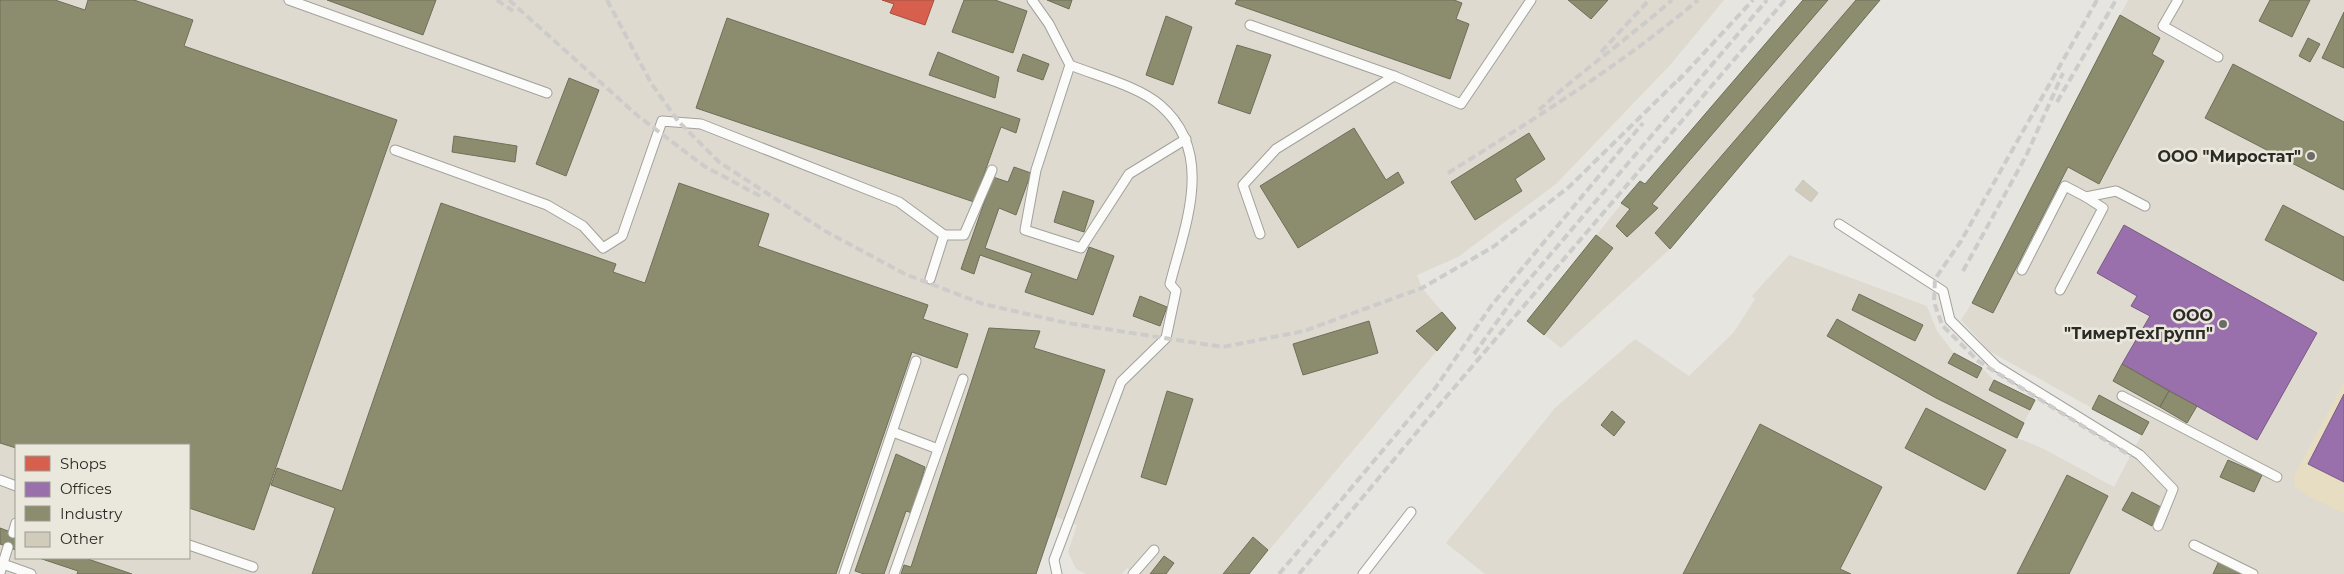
<svg xmlns="http://www.w3.org/2000/svg" width="2344" height="574" viewBox="0 0 2344 574" font-family="Montserrat,sans-serif">
  <rect width="100%" height="100%" fill="#e6e5e0"/>
  <g fill="#dedacf" fill-rule="evenodd">
    <path d="M0,0H1724L1671,64L1556,184L1458,257L1417,275L1422,288L1456,328L1249,574H1135L1127,568L1122,574H1086L1076,569L1068,552L1077,525L1056,517L1036,574H0ZM16,445H189V558H16Z"/>
    <path d="M1803,0H1880L1670,249L1561,348L1527,321L1640,181L1646,184Z"/>
    <path d="M2128,0H2344V389L2308,463L2344,482V574H1485L1446,543L1555,408L1635,339L1689,376L1734,332L1755,299L1752,296L1789,255L1927,306L1937,331L1954,353L1982,368L1994,380L2035,400L2017,438L2042,448L2114,487L2148,422L2099,395L2092,408L1989,351L1961,320L1972,303Z"/>
  </g>
  <path fill="#e7ddc3" d="M2344,382V394L2308,463L2344,482V513L2307,496L2295,486L2294,476Z"/>
  <path fill="#d6604d" stroke="#a35041" d="M882,0H934L925,25L890,13L894,4Z"/>
  <g fill="#9970ab" stroke="#785b83">
    <path d="M2124,225L2317,333L2257,440L2122,364L2150,316L2131,306L2137,296L2097,273Z"/>
    <path d="M2344,394V482L2308,464Z"/>
  </g>
  <g fill="#8c8c6e" stroke="#6f6f58">
    <path d="M0,0H55L85,10L88,0H134L193,20L184,46L397,120L254,530L189,508V445H16V448L0,443Z"/>
    <path d="M327,0H436L423,35Z"/>
    <path d="M964,0H995L1027,11L1013,53L952,32Z"/>
    <path d="M1047,0H1072L1069,9Z"/>
    <path d="M1237,0H1454L1462,3L1456,19L1469,24L1450,79L1235,4Z"/>
    <path d="M1568,0H1608L1591,19Z"/>
    <path d="M1803,0H1828L1652,204L1658,208L1627,237L1616,226L1630,209L1621,203L1640,181L1645,184Z"/>
    <path d="M1856,0H1880L1670,249L1655,233Z"/>
    <path d="M2270,0H2310L2292,37L2259,21Z"/>
    <path d="M2344,12V68L2322,58Z"/>
    <path d="M2120,15L2160,38L2152,54L2164,61L2099,184L2068,167L1993,313L1972,303Z"/>
    <path d="M1166,16L1192,27L1173,85L1146,75Z"/>
    <path d="M727,18L1020,119L1016,133L1001,127L974,202L696,108Z"/>
    <path d="M2308,38L2320,44L2310,62L2299,56Z"/>
    <path d="M1237,45L1271,55L1250,114L1218,103Z"/>
    <path d="M938,52L999,77L995,98L929,75Z"/>
    <path d="M1023,54L1049,64L1043,80L1017,71Z"/>
    <path d="M2233,64L2344,122V190L2205,118Z"/>
    <path d="M569,78L599,90L566,176L536,164Z"/>
    <path d="M1354,128L1386,180L1398,172L1404,183L1298,248L1260,186Z"/>
    <path d="M1529,133L1545,159L1515,179L1522,191L1475,220L1451,182Z"/>
    <path d="M454,136L517,146L515,162L452,152Z"/>
    <path d="M1014,167L1031,173L1016,215L999,208L985,248L1077,280L1089,247L1114,256L1093,315L1025,292L1032,273L980,255L974,274L961,269L993,177L1008,182Z"/>
    <path d="M679,183L769,214L758,246L928,305L923,319L968,334L957,368L912,352L836,574H312L335,508L271,485L277,468L342,491L441,203L616,264L613,272L645,283Z"/>
    <path d="M1063,191L1094,201L1084,232L1054,222Z"/>
    <path d="M2283,205L2344,237V281L2265,240Z"/>
    <path d="M1596,235L1613,248L1544,335L1527,321Z"/>
    <path d="M1859,294L1923,325L1915,341L1852,310Z"/>
    <path d="M1140,296L1167,307L1160,326L1133,316Z"/>
    <path d="M1442,312L1456,328L1437,351L1416,331Z"/>
    <path d="M1837,319L2024,423L2017,438L1936,398L1827,336Z"/>
    <path d="M1369,321L1378,353L1303,375L1293,344Z"/>
    <path d="M989,328L1040,331L1034,348L1105,370L1036,574H901L904,565L911,567Z"/>
    <path d="M1954,353L1982,368L1977,378L1948,363Z"/>
    <path d="M2122,364L2169,391L2160,407L2113,381Z"/>
    <path d="M1994,380L2035,400L2030,410L1989,390Z"/>
    <path d="M1167,391L1193,399L1166,485L1141,477Z"/>
    <path d="M2169,391L2197,406L2187,423L2160,407Z"/>
    <path d="M2099,395L2149,422L2142,435L2092,409Z"/>
    <path d="M1926,408L2006,450L1985,490L1905,448Z"/>
    <path d="M1612,411L1625,422L1614,436L1601,425Z"/>
    <path d="M1760,424L1882,487L1840,569L1851,574H1683Z"/>
    <path d="M896,454L925,467L912,513L906,511L884,574H864L855,571Z"/>
    <path d="M2228,460L2262,475L2254,492L2220,477Z"/>
    <path d="M2067,475L2108,496L2069,574H2017Z"/>
    <path d="M2132,492L2161,507L2152,526L2122,510Z"/>
    <path d="M0,528L16,534V550L0,544Z"/>
    <path d="M1253,537L1268,550L1249,574H1223Z"/>
    <path d="M1164,556L1174,563L1166,574H1150Z"/>
    <path d="M39,558H85L132,574H77L78,571Z"/>
    <path d="M2219,561L2247,574H2213Z"/>
  </g>
  <path fill="#d1cbbc" stroke="#c7c6c2" d="M1803,180L1818,193L1811,202L1795,190Z"/>
  <g fill="none" stroke-linecap="round" stroke-linejoin="round">
    <defs>
      <g id="service">
        <path d="M289,0L547,93"/>
        <path d="M1032,0L1049,24L1070,65C1097,76 1138,86 1160,105C1216,153 1185,225 1170,284L1176,291L1166,338L1121,382L1054,560L1057,574"/>
        <path d="M2178,0L2163,26L2218,57"/>
        <path d="M1250,25L1394,76"/>
        <path d="M1070,65L1036,170L1025,230L1081,248L1129,174L1186,139"/>
        <path d="M395,150L547,205L583,226L603,248L622,236L662,121L701,124L899,202L944,235H964L992,170"/>
        <path d="M1839,224L1943,291L1950,320L1996,366L2140,455L2173,489L2158,526"/>
        <path d="M1260,234L1243,185L1276,149L1394,76L1461,104L1531,0"/>
        <path d="M2022,270L2065,186L2086,197L2116,191L2145,206"/>
        <path d="M930,279L944,235"/>
        <path d="M2060,290L2103,208L2086,197"/>
        <path d="M2122,396L2277,477"/>
        <path d="M893,432L938,449"/>
        <path d="M0,480L16,486"/>
        <path d="M13,533L16,523"/>
        <path d="M189,545L253,567"/>
        <path d="M2194,545L2253,574"/>
        <path d="M3,564L31,574"/>
        <path d="M0,573L8,547"/>
        <path d="M844,574L916,361"/>
        <path d="M894,574L963,379"/>
        <path d="M1133,574L1154,550"/>
        <path d="M1363,574L1411,512"/>
      </g>
    </defs>
    <use href="#service" stroke="#a2a19d" stroke-width="11"/>
    <use href="#service" stroke="#fbfbfa" stroke-width="9"/>
    <g stroke="#cdcccb" stroke-width="4" stroke-dasharray="8 4" stroke-linecap="butt">
      <path d="M497,0L513,11"/>
      <path d="M509,0L638,116L704,166L760,196"/>
      <path d="M607,0L651,83L678,121L719,162L825,231L905,274L983,304L1067,323L1223,347L1304,331L1422,288L1493,247L1570,186L1682,76"/>
      <path d="M2097,0L1961,241L1935,279L1934,302L1942,325L1978,361L2131,456"/>
      <path d="M1601,52L1649,0"/>
      <path d="M1678,81L1753,0"/>
      <path d="M2057,102L2116,0"/>
      <path d="M1539,110C1581,71 1629,38 1672,0"/>
      <path d="M1448,173C1534,119 1620,66 1698,0"/>
      <path d="M1963,271L2027,154L2063,73"/>
      <path d="M1474,354L1516,295L1767,0"/>
      <path d="M1279,574L1436,387L1491,306L1643,123"/>
      <path d="M1299,574L1441,403L1785,0"/>
    </g>
  </g>
  <g fill="#6d6b67" stroke="#eae7dc" stroke-width="2">
    <circle cx="2311" cy="156" r="5"/>
    <circle cx="2223" cy="324" r="5"/>
  </g>
  <g text-anchor="middle" dominant-baseline="central" stroke-width="5" stroke-linejoin="round" paint-order="stroke">
    <g font-size="16" font-weight="bold" fill="#2c2a26" stroke="#eae7dc" text-anchor="end">
      <text x="2301" y="156">ООО "Миростат"</text>
      <text x="2213" y="315">ООО<tspan x="2213" dy="18">"ТимерТехГрупп"</tspan></text>
    </g>
  </g>
  <rect x="15" y="444" width="175" height="115" fill="#eae7dc" stroke="#9e9b93"/>
  <rect x="25" y="456" width="25" height="15" fill="#d6604d" stroke="#9e9b93"/>
  <text x="60" y="469" font-size="15" fill="#2c2a26">Shops</text>
  <rect x="25" y="482" width="25" height="15" fill="#9970ab" stroke="#9e9b93"/>
  <text x="60" y="494" font-size="15" fill="#2c2a26">Offices</text>
  <rect x="25" y="506" width="25" height="15" fill="#8c8c6e" stroke="#9e9b93"/>
  <text x="60" y="519" font-size="15" fill="#2c2a26">Industry</text>
  <rect x="25" y="532" width="25" height="15" fill="#d1cbbc" stroke="#9e9b93"/>
  <text x="60" y="544" font-size="15" fill="#2c2a26">Other</text>
</svg>
